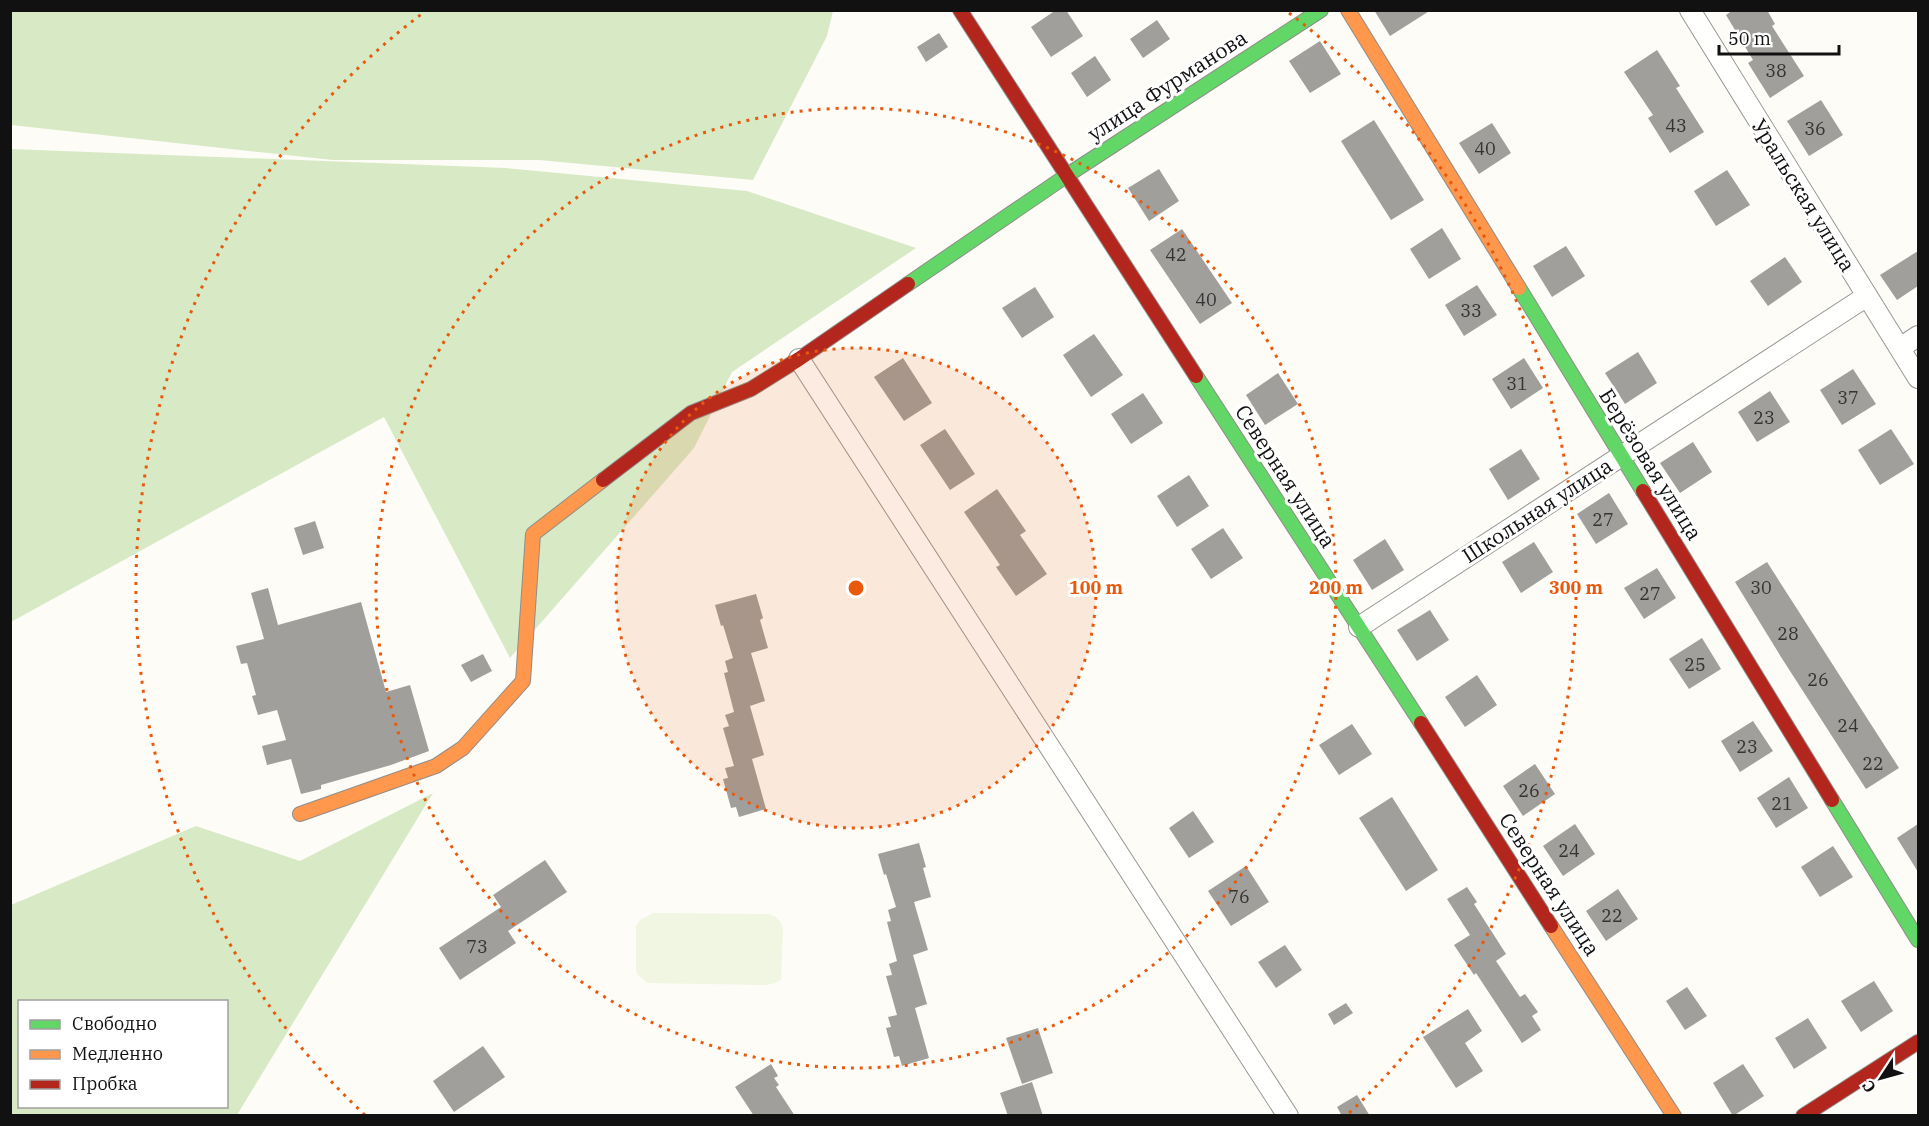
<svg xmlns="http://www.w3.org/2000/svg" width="1929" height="1126" viewBox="0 0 1929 1126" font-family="'IBM Plex Serif',serif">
  <rect width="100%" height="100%" fill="#fdfcf7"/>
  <g fill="#d8eac5" fill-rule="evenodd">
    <path d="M11,10H833V11L827,36L753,180L539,160H333L11,125Z"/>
    <path d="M11,149L506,168L747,191L916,248L732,372L694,448L510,658L384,417L11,622Z"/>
    <path d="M433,793L237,1115H11V905L196,826L300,861ZM20,1002H226V1106H20Z"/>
  </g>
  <path fill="#f0f6e1" d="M653,913L769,914C777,917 780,920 783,928L781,979L778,982L767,985L647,983L637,974L636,967V926L640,920Z"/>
  <g fill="#a19f9c">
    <path d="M1056,10H1066L1083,36L1051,57L1031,27Z"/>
    <path d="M1374,10H1431L1390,36Z"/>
    <path d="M1733,10H1767L1775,24L1772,26L1804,76L1770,98L1748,63L1753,60L1726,15Z"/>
    <path d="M1157,20L1170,39L1143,58L1130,39Z"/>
    <path d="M939,33L948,47L926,62L917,47Z"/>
    <path d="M1320,41L1341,74L1310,93L1289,61Z"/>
    <path d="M1657,50L1680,86L1676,88L1704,132L1670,153L1648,118L1653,115L1624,72Z"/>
    <path d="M1095,56L1111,80L1087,97L1071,73Z"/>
    <path d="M1821,100L1843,135L1809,156L1787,121Z"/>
    <path d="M1374,120L1424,200L1391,220L1341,141Z"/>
    <path d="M1492,123L1511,153L1479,174L1459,143Z"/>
    <path d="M1159,169L1179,201L1149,221L1128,188Z"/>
    <path d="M1727,170L1750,205L1716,226L1694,191Z"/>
    <path d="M1442,228L1461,259L1429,279L1410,249Z"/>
    <path d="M1182,229L1232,303L1200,324L1150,250Z"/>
    <path d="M1566,246L1585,276L1552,297L1533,266Z"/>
    <path d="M1918,251V286L1897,300L1880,275Z"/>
    <path d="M1785,257L1802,282L1768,306L1750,281Z"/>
    <path d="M1477,285L1497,315L1464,336L1445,305Z"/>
    <path d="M1035,287L1054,317L1022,338L1002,308Z"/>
    <path d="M1094,334L1123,375L1091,397L1063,355Z"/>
    <path d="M1638,352L1657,383L1625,404L1605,373Z"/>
    <path d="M903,358L932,403L904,421L874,377Z"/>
    <path d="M1524,358L1543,388L1511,409L1492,379Z"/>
    <path d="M1853,369L1876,404L1842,425L1820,390Z"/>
    <path d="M1278,373L1298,404L1265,425L1246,395Z"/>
    <path d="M1770,391L1790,422L1757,442L1738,412Z"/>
    <path d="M1143,393L1163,423L1131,444L1111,414Z"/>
    <path d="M945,429L975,474L950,490L920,445Z"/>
    <path d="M1891,429L1914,464L1880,485L1858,450Z"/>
    <path d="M1693,442L1712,472L1680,493L1660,463Z"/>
    <path d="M1521,449L1540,479L1508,500L1489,469Z"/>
    <path d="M1189,475L1209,506L1177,527L1157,496Z"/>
    <path d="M997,489L1026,531L1020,535L1047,574L1016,596L996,567L1000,565L964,512Z"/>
    <path d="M1609,493L1628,524L1596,544L1577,514Z"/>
    <path d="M315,521L324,548L303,555L294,528Z"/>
    <path d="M1223,528L1243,558L1211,579L1191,549Z"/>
    <path d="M1385,539L1404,570L1372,590L1353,560Z"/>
    <path d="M1534,542L1553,572L1521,593L1502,562Z"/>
    <path d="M1767,562L1899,768L1866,789L1781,657L1735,582Z"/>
    <path d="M1657,568L1676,598L1644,619L1624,588Z"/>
    <path d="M268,588L278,625L361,602L386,692L410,685L429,751L391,765L321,785V789L301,794L291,759L267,765L262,746L286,740L277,710L258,715L252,696L256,695L247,663L241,664L236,646L264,639L251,593Z"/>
    <path d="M756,594L763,618L760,620L768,648L751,653L765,701L750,706L764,755L752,759L766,809L739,817L736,807L731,808L723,779L728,778L725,768L734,766L723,728L729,726L725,715L734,712L724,673L728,672L725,661L733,658L723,625L721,626L715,605Z"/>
    <path d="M1430,610L1449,640L1417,661L1397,630Z"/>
    <path d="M1702,638L1721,669L1689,689L1669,659Z"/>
    <path d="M483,654L492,671L471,682L461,665Z"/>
    <path d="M1477,675L1497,705L1465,727L1445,697Z"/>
    <path d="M1753,721L1773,751L1740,772L1721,741Z"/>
    <path d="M1352,724L1372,754L1339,775L1319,745Z"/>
    <path d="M1535,764L1555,794L1523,816L1503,786Z"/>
    <path d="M1789,777L1808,808L1776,828L1757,798Z"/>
    <path d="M1392,797L1438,870L1406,891L1359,818Z"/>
    <path d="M1193,811L1214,842L1189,858L1169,828Z"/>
    <path d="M1575,824L1595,854L1563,876L1543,846Z"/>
    <path d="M1918,824V872L1897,838Z"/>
    <path d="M919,843L926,867L923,868L931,897L914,902L928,950L913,955L927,1004L915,1008L929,1058L902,1066L899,1056L894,1057L886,1028L891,1027L888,1017L897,1015L886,976L892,975L889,964L897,961L887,922L891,921L888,910L896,907L886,874L884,875L878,854Z"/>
    <path d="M1833,846L1853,877L1820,897L1801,867Z"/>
    <path d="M545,860L567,892L508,931L516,943L460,980L439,948L501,907L493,895Z"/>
    <path d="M1246,866L1269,902L1231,926L1208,891Z"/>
    <path d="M1467,887L1477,902L1474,904L1506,954L1496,961L1520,997L1525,994L1538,1012L1532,1016L1541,1030L1522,1043L1476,973L1474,975L1454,945L1470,935L1447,899Z"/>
    <path d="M1618,889L1638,919L1606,941L1586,911Z"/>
    <path d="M1285,945L1302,970L1276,988L1258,962Z"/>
    <path d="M1874,981L1893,1011L1861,1032L1841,1001Z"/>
    <path d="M1687,987L1707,1016L1685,1030L1666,1001Z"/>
    <path d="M1346,1003L1353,1013L1334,1025L1328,1014Z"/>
    <path d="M1468,1009L1482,1031L1465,1043L1483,1071L1456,1088L1423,1037Z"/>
    <path d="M1808,1018L1827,1048L1794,1069L1775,1038Z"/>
    <path d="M1038,1028L1053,1073L1022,1084L1006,1038Z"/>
    <path d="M483,1046L505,1077L454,1112L433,1081Z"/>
    <path d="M771,1064L778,1076L774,1078L779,1085L776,1087L795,1116H754L735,1087Z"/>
    <path d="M1743,1064L1764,1096L1733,1116L1713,1083Z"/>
    <path d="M1032,1082L1043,1116H1008L1000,1093Z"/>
    <path d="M1357,1095L1370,1116H1342L1337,1107Z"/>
  </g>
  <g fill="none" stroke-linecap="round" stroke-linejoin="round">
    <defs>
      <g id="street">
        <path d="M1690,10L1918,378"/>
        <path d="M1900,348L1918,336"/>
        <path d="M799,359L1288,1116"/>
        <path d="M1359,627L1867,296"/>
      </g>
      <g id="fast">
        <path d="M908,284L1066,176L1321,10"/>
        <path d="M1519,288L1643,491"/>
        <path d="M1196,376L1421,723"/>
        <path d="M1832,800L1918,940"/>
      </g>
      <g id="slow">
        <path d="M1348,10L1519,288"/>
        <path d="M300,814L436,766L463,748L523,681L533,534L603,480"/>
        <path d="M1551,926L1674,1116"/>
      </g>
      <g id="jam">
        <path d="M960,10L1196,376"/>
        <path d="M603,480L691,413L751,389L799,359L908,284"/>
        <path d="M1643,491L1832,800"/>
        <path d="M1421,723L1551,926"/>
        <path d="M1803,1116L1918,1042"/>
      </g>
    </defs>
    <use href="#street" stroke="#979795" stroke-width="22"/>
    <use href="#fast" stroke="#8e8d8b" stroke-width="16"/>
    <use href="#slow" stroke="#8e8d8b" stroke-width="16"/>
    <use href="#jam" stroke="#8e8d8b" stroke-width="16"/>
    <use href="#street" stroke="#fffffe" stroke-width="20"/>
    <use href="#fast" stroke="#63d668" stroke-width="14"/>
    <use href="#slow" stroke="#ff974d" stroke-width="14"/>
    <use href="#jam" stroke="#b3261e" stroke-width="14"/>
  </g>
  <circle cx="856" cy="588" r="240" fill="#e8590c" fill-opacity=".12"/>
  <g fill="none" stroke="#e8590c" stroke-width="3" stroke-dasharray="3 6">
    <circle cx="856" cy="588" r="240"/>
    <circle cx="856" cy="588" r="480"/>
    <path d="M365 1115A720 720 0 0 1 423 13M1289 13A720 720 0 0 1 1347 1115"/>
  </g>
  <g text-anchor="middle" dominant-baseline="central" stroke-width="6" stroke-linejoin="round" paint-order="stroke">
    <g font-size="18" fill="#353434">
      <text x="1776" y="70">38</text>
      <text x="1676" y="125">43</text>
      <text x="1815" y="128">36</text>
      <text x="1485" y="148">40</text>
      <text x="1176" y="254">42</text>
      <text x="1206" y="299">40</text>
      <text x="1471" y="310">33</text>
      <text x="1517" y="383">31</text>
      <text x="1848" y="397">37</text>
      <text x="1764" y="417">23</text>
      <text x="1603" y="519">27</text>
      <text x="1761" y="587">30</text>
      <text x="1650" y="593">27</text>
      <text x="1788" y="633">28</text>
      <text x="1695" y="664">25</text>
      <text x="1818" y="679">26</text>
      <text x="1848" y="725">24</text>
      <text x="1747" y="746">23</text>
      <text x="1873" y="763">22</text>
      <text x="1529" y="790">26</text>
      <text x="1782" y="803">21</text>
      <text x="1569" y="850">24</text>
      <text x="1239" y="896">76</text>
      <text x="1612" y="915">22</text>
      <text x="477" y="946">73</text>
    </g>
    <g font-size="21" fill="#111" stroke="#fff">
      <text transform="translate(1167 85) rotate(-33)">улица Фурманова</text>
      <text transform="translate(1804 195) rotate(58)">Уральская улица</text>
      <text transform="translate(1651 464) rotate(58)">Берёзовая улица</text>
      <text transform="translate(1286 476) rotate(57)">Северная улица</text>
      <text transform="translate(1537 510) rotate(-33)">Школьная улица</text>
      <text transform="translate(1550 884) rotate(57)">Северная улица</text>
    </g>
  </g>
  <circle cx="856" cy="588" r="9" fill="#e8590c" stroke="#fff" stroke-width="3"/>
  <g font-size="18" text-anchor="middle" font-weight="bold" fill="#e8590c" stroke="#fff" stroke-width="6" stroke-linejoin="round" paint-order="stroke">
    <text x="1096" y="594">100 m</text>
    <text x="1336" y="594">200 m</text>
    <text x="1576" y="594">300 m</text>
  </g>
  <rect width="1929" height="1126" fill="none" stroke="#111111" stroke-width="24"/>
  <rect x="18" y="1000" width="210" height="108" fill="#ffffff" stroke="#a0a0a0" stroke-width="1.5"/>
  <rect x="30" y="1020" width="30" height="9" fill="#63d668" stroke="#a0a0a0" stroke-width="1.5"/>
  <text x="72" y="1030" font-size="18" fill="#111111">Свободно</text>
  <rect x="30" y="1050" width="30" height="9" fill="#ff974d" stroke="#a0a0a0" stroke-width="1.5"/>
  <text x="72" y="1060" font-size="18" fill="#111111">Медленно</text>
  <rect x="30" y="1080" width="30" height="9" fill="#b3261e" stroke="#a0a0a0" stroke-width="1.5"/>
  <text x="72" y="1090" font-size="18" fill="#111111">Пробка</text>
  <g transform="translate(1881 1078) rotate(234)" stroke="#ffffff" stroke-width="4.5" paint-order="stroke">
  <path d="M0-4.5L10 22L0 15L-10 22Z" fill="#111111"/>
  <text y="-9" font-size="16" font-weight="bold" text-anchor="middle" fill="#111111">С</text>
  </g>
  <path d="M1719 45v9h120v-9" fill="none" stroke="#111111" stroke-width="3"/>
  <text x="1728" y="45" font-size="18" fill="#111111" stroke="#ffffff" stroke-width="4.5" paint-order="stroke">50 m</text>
</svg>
